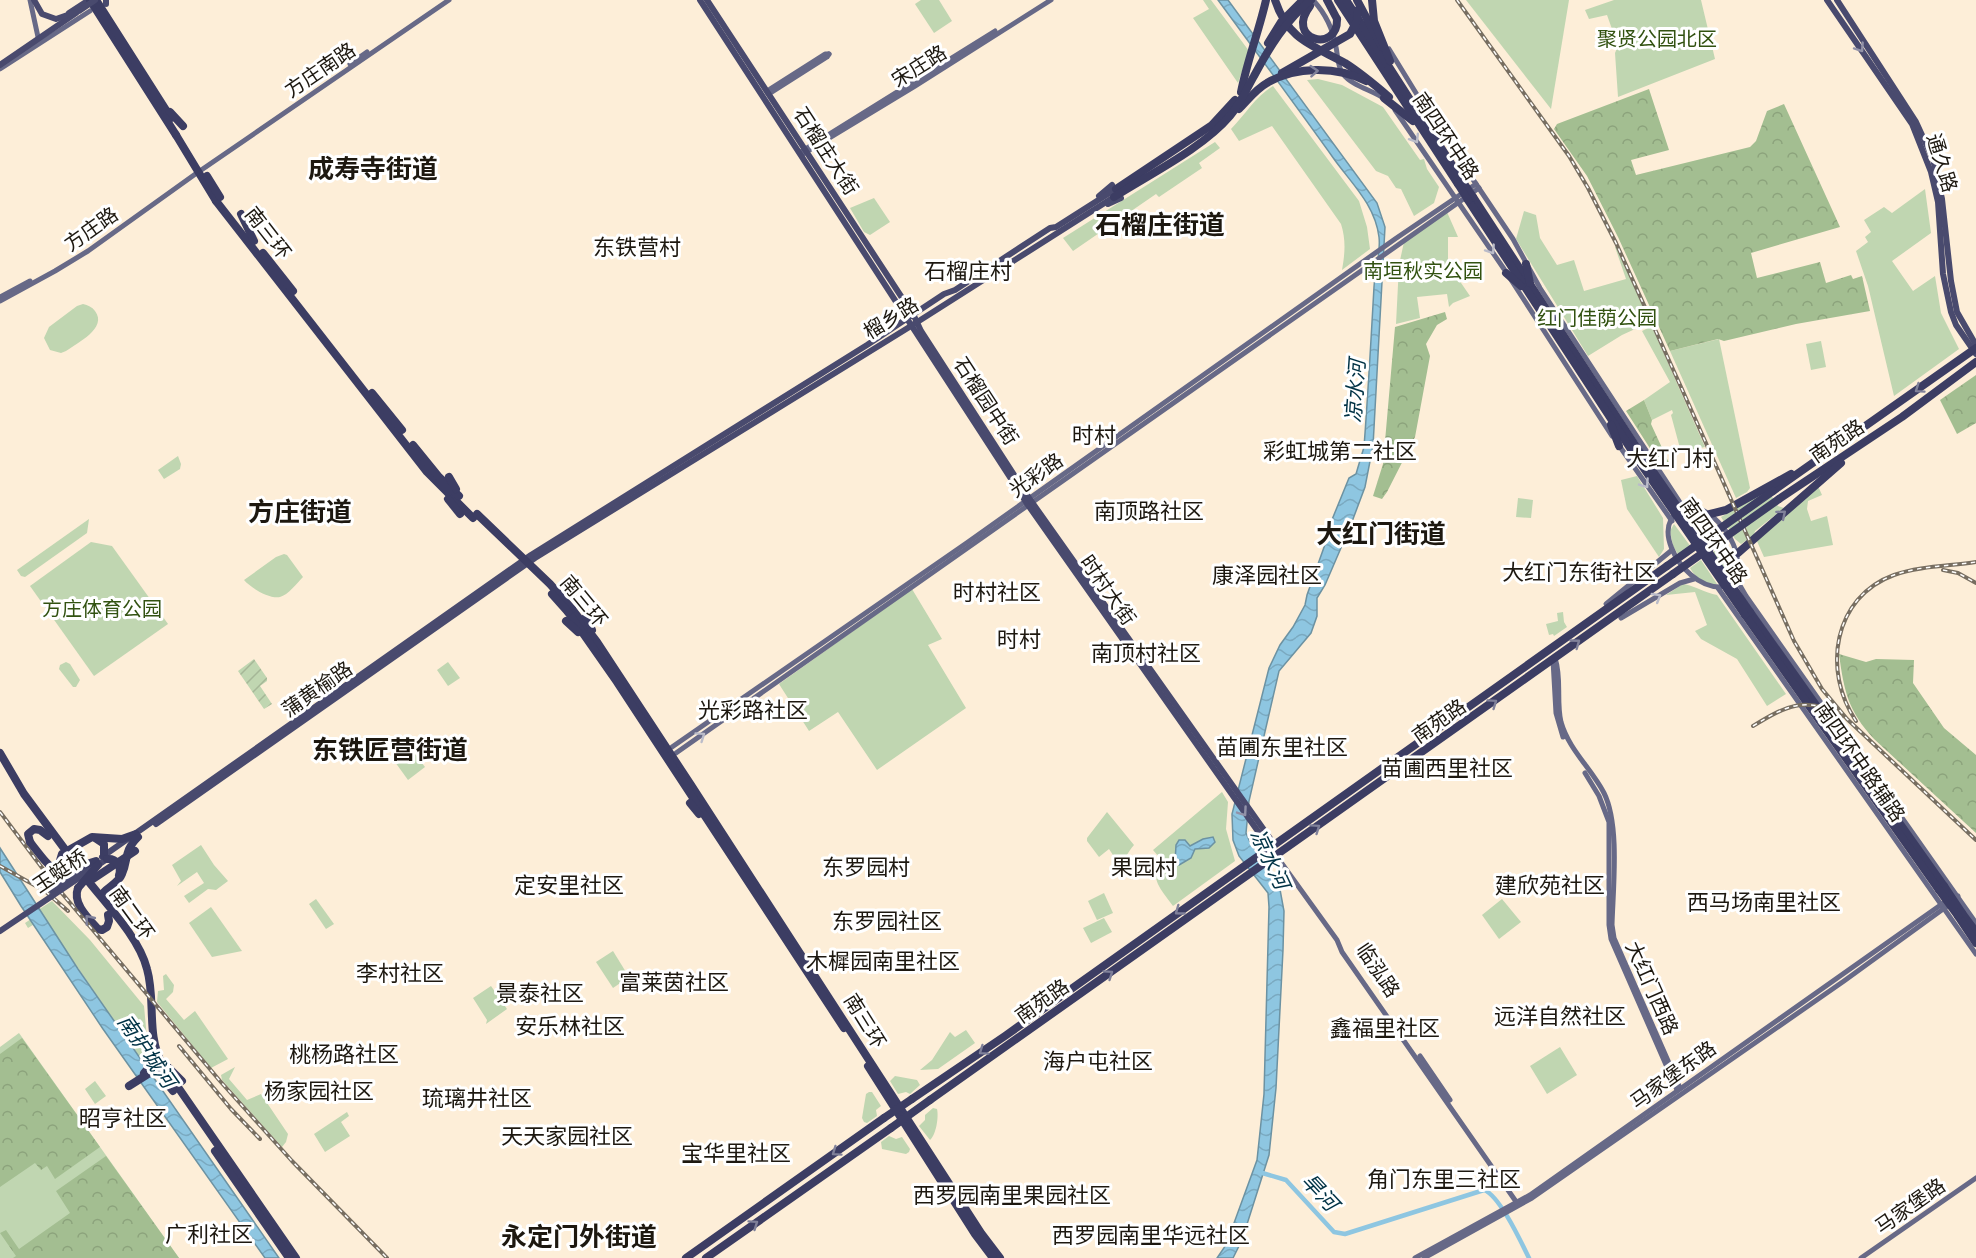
<svg xmlns="http://www.w3.org/2000/svg" width="1976" height="1258" viewBox="0 0 1976 1258" font-family="'Public Sans','Noto Sans SC',sans-serif">
  <defs>
    <pattern id="forest-crowns" width="20" height="18" patternUnits="userSpaceOnUse" patternTransform="scale(1.5)"><rect width="20" height="18" fill="#a3be91"/><path d="M2 6a3 3 0 1 1 6 0M12 15a3 3 0 1 1 6 0" fill="none" stroke="#8ca37c"/></pattern>
    <pattern id="garden-furrows" width="10" height="10" patternUnits="userSpaceOnUse" patternTransform="scale(1.5)"><rect width="10" height="10" fill="#c0d6b1"/><path d="M-1 1l2-2M0 10L10 0M9 11l2-2" fill="none" stroke="#a5b797"/></pattern>
    <pattern id="water-waves" width="16" height="10" patternUnits="userSpaceOnUse" patternTransform="scale(1.5)"><rect width="16" height="10" fill="#8ec6e1"/><path d="M0 5q4-4 8 0t8 0" fill="none" stroke="#7aa9c0"/></pattern>
  </defs>
  <rect width="100%" height="100%" fill="#fdeed8"/>
  <g fill="#c0d6b1">
    <path d="M921,0H939L952,21L934,33L915,4Z"/>
    <path d="M1203,0H1211L1249,51L1238,83L1193,18L1209,9Z"/>
    <path d="M1466,0H1569L1551,109Z"/>
    <path d="M1614,0H1701L1715,59L1618,97L1615,53L1618,46L1607,15L1589,19L1585,10Z"/>
    <path d="M1318,79L1342,85L1383,107L1420,160L1424,159L1427,169L1439,187L1434,203L1414,216L1401,189L1396,188L1388,176L1376,171L1307,80Z"/>
    <path d="M1273,86L1359,201L1367,227L1370,249L1342,270C1345,253 1346,240 1341,224L1272,126L1239,141L1231,129C1246,114 1255,97 1273,86Z"/>
    <path d="M1215,142L1220,148L1199,163L1202,168L1159,197L1156,194L1073,251L1063,238Z"/>
    <path d="M1925,189L1931,233L1892,261L1913,291L1935,276L1941,313L1959,349L1894,396L1868,286L1856,251L1868,242L1865,237L1871,232L1864,220L1884,207L1892,213Z"/>
    <path d="M874,198L890,222L870,235L864,232L850,208Z"/>
    <path d="M1524,211L1536,215L1540,238L1557,265L1574,260L1584,291L1626,279L1615,247H1617L1705,447L1681,452L1671,415L1673,413L1672,410L1652,420L1644,400L1670,382L1642,331L1648,328L1646,324L1622,335L1588,356L1516,239Z"/>
    <path d="M1447,212L1458,237H1448V264L1470,296L1453,303L1449,307L1447,294L1417,297L1420,318L1396,324L1399,265L1404,242Z"/>
    <path d="M83,304C88,305 92,307 95,311C108,328 77,343 66,351L61,353L50,350L44,338L49,327L77,306Z"/>
    <path d="M1719,339L1750,488L1747,492L1736,498L1670,351Z"/>
    <path d="M1821,341L1826,367L1811,370L1806,344Z"/>
    <path d="M178,456L181,464L180,469L164,479L158,470Z"/>
    <path d="M1637,476L1663,518L1664,549L1659,557L1627,509L1621,480Z"/>
    <path d="M1818,486L1822,495L1808,501L1807,509L1811,521L1827,516L1833,545L1764,557L1756,539Z"/>
    <path d="M1769,489V492L1778,506L1784,508L1755,531L1754,535L1741,544L1735,539L1721,517Z"/>
    <path d="M1518,498L1533,500L1531,518L1516,517Z"/>
    <path d="M1685,512C1702,510 1708,518 1717,530L1703,539Z"/>
    <path d="M89,519L87,533L25,577L21,576L17,570Z"/>
    <path d="M1674,524L1691,547L1679,556L1673,546L1670,531Z"/>
    <path d="M91,542L112,546L168,624L94,676L30,586Z"/>
    <path d="M1725,543C1733,553 1738,564 1728,573L1713,552Z"/>
    <path d="M284,554L287,555L303,577C297,583 288,595 280,597C269,599 251,588 244,580L276,557Z"/>
    <path d="M1701,560L1717,584C1704,585 1696,578 1690,568Z"/>
    <path d="M1683,584C1690,584 1706,593 1717,595L1786,694L1767,706L1737,659L1701,639L1695,631L1707,625L1695,592L1666,595Z"/>
    <path d="M912,589L942,639L928,645L966,708L877,770L838,712L809,731L779,684Z"/>
    <path d="M1563,612L1564,622L1567,627L1554,636L1553,634L1549,635L1546,624L1558,621L1557,613Z"/>
    <path d="M66,662L70,664L80,680L76,687H73L59,669L60,665Z"/>
    <path d="M448,662L460,678L448,686L437,670Z"/>
    <path d="M412,750L425,767L408,780L395,762Z"/>
    <path d="M1222,792L1228,802L1226,829L1235,861L1173,906C1160,888 1150,880 1159,857L1153,850Z"/>
    <path d="M1107,812L1134,845C1128,852 1126,858 1119,864L1109,849L1099,857L1087,841V838Z"/>
    <path d="M201,845L214,865L228,881L216,890L208,889L189,903L184,896L204,883L197,872L177,886L181,881L172,865Z"/>
    <path d="M1104,893L1113,913L1097,920L1088,901Z"/>
    <path d="M316,899L334,924L326,929L309,904Z"/>
    <path d="M1502,899L1521,922L1499,939L1482,915Z"/>
    <path d="M52,901L90,940L144,1006L149,1060L147,1069L44,918L28,928L25,923L40,913L38,910Z"/>
    <path d="M211,907L242,951L212,957L189,923Z"/>
    <path d="M1104,918L1112,932L1091,943L1083,928Z"/>
    <path d="M613,951L629,977L613,988L596,962Z"/>
    <path d="M166,974L174,985L173,992L166,999L184,1020L195,1011L228,1059L211,1068L157,1002L158,991L164,990L163,976Z"/>
    <path d="M491,986L507,1009L486,1024L487,1020L473,998Z"/>
    <path d="M966,1030L975,1043L938,1069L920,1070L932,1060L950,1032L955,1037Z"/>
    <path d="M19,1033L179,1258H0V1047Z"/>
    <path d="M1560,1047L1577,1075L1547,1094L1530,1066Z"/>
    <path d="M235,1067L229,1079L247,1100L261,1094L288,1134L286,1142L282,1147L222,1080L221,1075Z"/>
    <path d="M895,1076L917,1080L920,1085L910,1094L906,1092L898,1094L890,1081Z"/>
    <path d="M95,1081L106,1096L95,1104L85,1089Z"/>
    <path d="M869,1092H872L881,1106L876,1110L877,1116L867,1123L864,1122L862,1118L866,1094Z"/>
    <path d="M933,1108L937,1109C939,1117 936,1135 930,1140L919,1126L925,1120V1115Z"/>
    <path d="M347,1112L349,1116L341,1122L350,1136L325,1152L314,1134Z"/>
    <path d="M889,1136L896,1139L902,1137L910,1149L909,1152L906,1154L882,1149L881,1142Z"/>
  </g>
  <g fill="url(#forest-crowns)">
    <path d="M1649,89L1669,150L1631,160L1636,175L1750,147L1756,141L1767,111L1784,104L1840,227L1751,253L1757,278L1820,262L1826,283L1851,275L1853,279L1862,276L1870,311L1796,324L1724,341L1718,339L1670,351L1618,237L1587,176L1554,129L1557,124Z"/>
    <path d="M1445,312L1447,319L1437,325L1426,344L1430,356L1415,437L1387,492L1382,499L1373,496L1383,464L1395,327Z"/>
    <path d="M1976,375V423L1957,434L1940,400Z"/>
    <path d="M1644,400L1652,420L1651,424L1669,463L1662,467L1626,411Z"/>
    <path d="M1839,654L1866,662L1876,659L1914,660L1913,683L1944,728L1976,755V833L1874,739C1848,711 1844,691 1839,654Z"/>
    <path d="M22,1038L100,1147L55,1179L47,1166L41,1170L35,1163L0,1187V1054Z"/>
    <path d="M106,1156L179,1258H13L16,1256L0,1233L6,1230L19,1249L70,1213L56,1191Z"/>
  </g>
  <path fill="url(#garden-furrows)" d="M254,659L267,678V681L260,686L272,704L264,709L238,671Z"/>
  <g fill="url(#water-waves)" stroke="#6c92a2" stroke-width="1.5">
    <path d="M1218,0H1228L1377,203L1385,227L1373,446L1365,487L1350,527L1325,585L1317,598V616L1311,633L1279,671L1249,801L1246,833L1250,842L1279,884L1284,911L1283,950L1276,1088L1269,1155L1242,1240L1233,1258H1217L1226,1245L1257,1160L1264,1094L1269,907L1268,893L1239,856L1233,840L1232,814L1269,668L1280,645L1293,627L1305,605L1307,595L1328,536L1329,527L1349,478L1356,474L1364,447C1368,394 1371,341 1374,287C1375,271 1381,253 1379,237C1375,205 1352,184 1334,159C1296,106 1257,53 1218,0Z"/>
    <path d="M1213,837L1215,842L1209,848L1195,849L1191,858L1179,865L1175,862L1176,845L1179,840H1185L1190,846L1203,839Z"/>
    <path d="M0,848L78,969L279,1258H265L103,1029L21,906L0,872Z"/>
  </g>
  <g fill="none" stroke-linecap="round" stroke-linejoin="round">
    <path stroke="#8ec6e1" stroke-width="4.5" d="M1259,1172L1286,1180L1334,1232L1345,1234L1484,1190C1500,1196 1521,1242 1529,1258"/>
    <g stroke="#676987" stroke-width="5">
      <path d="M30,0L38,37"/>
      <path d="M1313,0C1325,13 1333,29 1336,47C1338,56 1337,66 1343,74C1352,86 1372,90 1385,99"/>
      <path d="M1389,49L1427,111L1513,239L1540,288L1685,510"/>
      <path d="M350,64L367,52"/>
      <path d="M0,69L90,11"/>
      <path d="M768,93L770,89L825,54H829"/>
      <path d="M768,93L772,92L827,57L829,54"/>
      <path d="M1395,110L1504,269L1612,436"/>
      <path d="M802,151L995,31"/>
      <path d="M801,155L915,86L1051,0"/>
      <path d="M0,297L30,281"/>
      <path d="M0,301L55,271L88,251L194,175L449,0"/>
      <path d="M1618,444L1672,521"/>
      <path d="M1697,508C1724,516 1759,570 1720,587C1678,587 1640,508 1697,508Z"/>
      <path d="M1735,577L1746,596L1976,923"/>
      <path d="M1718,588L1976,954"/>
      <path d="M1606,604L1672,550"/>
      <path d="M1621,618L1680,583L1694,579"/>
      <path d="M1555,658C1562,678 1556,702 1561,722C1569,750 1591,768 1604,793C1620,825 1613,888 1612,925L1614,938L1680,1088"/>
      <path d="M1553,660L1556,713L1563,737"/>
      <path d="M672,747L968,542L1395,239L1476,184"/>
      <path d="M676,753L1479,188"/>
      <path d="M1585,773L1599,796L1609,822V925L1611,939L1677,1090"/>
      <path d="M1275,854L1337,940L1342,952L1517,1203"/>
      <path d="M1420,1056L1450,1100"/>
      <path d="M1415,1258L1530,1195L1942,904L1958,896"/>
      <path d="M1424,1258L1532,1198L1844,981L1950,904"/>
      <path d="M1861,1258L1976,1178"/>
    </g>
    <g stroke="#494a6e" stroke-width="6">
      <path d="M700,0L1028,505L1269,847"/>
      <path d="M707,0L914,316L921,331L1029,498L1274,844"/>
      <path d="M1827,0L1912,124L1931,172L1938,202L1943,274L1951,312L1956,325L1976,354"/>
      <path d="M1837,0L1916,122L1933,159L1942,199L1951,281L1957,312L1976,345"/>
      <path d="M106,4V0"/>
      <path d="M69,13L89,0"/>
      <path d="M0,65L76,13"/>
      <path d="M1099,196L1112,185"/>
      <path d="M1108,204L1121,198"/>
      <path d="M156,824L535,558L911,326L1114,197"/>
      <path d="M102,857L531,555L867,345L944,294L955,290L1050,228L1056,227L1111,192"/>
    </g>
    <g stroke="#3c3d63" stroke-width="8">
      <path d="M90,0L176,135"/>
      <path d="M96,0L171,118"/>
      <path d="M1327,0L1337,19"/>
      <path d="M1338,0L1458,184"/>
      <path d="M1346,0L1463,182"/>
      <path d="M1357,0L1382,47"/>
      <path d="M1241,92C1247,61 1259,31 1266,0"/>
      <path d="M1384,98L1413,121"/>
      <path d="M1424,105L1429,125"/>
      <path d="M170,112L183,126"/>
      <path d="M1473,197L1641,454"/>
      <path d="M1468,200L1636,457"/>
      <path d="M216,201L427,472L473,518"/>
      <path d="M241,214L254,241"/>
      <path d="M263,253L293,291"/>
      <path d="M1526,264L1530,283"/>
      <path d="M1506,273L1521,286"/>
      <path d="M372,393L402,430"/>
      <path d="M1611,425L1619,446"/>
      <path d="M413,445L439,477L459,496"/>
      <path d="M449,477L456,489"/>
      <path d="M1773,491L1976,348"/>
      <path d="M448,499L460,514"/>
      <path d="M1779,499L1902,417L1976,362"/>
      <path d="M1710,514L1726,510L1791,474"/>
      <path d="M1738,553L1841,463"/>
      <path d="M572,609L597,642L691,785L981,1233L1000,1258"/>
      <path d="M568,612L617,682L844,1028"/>
      <path d="M1750,612L1944,886"/>
      <path d="M1745,615L1939,890"/>
      <path d="M586,617L592,630"/>
      <path d="M566,621L578,632"/>
      <path d="M0,753L24,794L78,867"/>
      <path d="M690,803L699,814"/>
      <path d="M30,842L28,834L34,829L40,830L48,836"/>
      <path d="M62,854L59,864L69,863"/>
      <path d="M85,877C105,903 139,937 147,969C156,1000 146,1034 162,1064L296,1258"/>
      <path d="M88,880L93,879L135,851"/>
      <path d="M78,888C72,903 88,918 98,929L102,930L107,927L109,921L108,915"/>
      <path d="M1962,913L1976,932"/>
      <path d="M1958,916L1976,943"/>
      <path d="M868,1066L975,1234L993,1258"/>
      <path d="M169,1068L182,1081"/>
      <path d="M144,1073L150,1066V1044"/>
      <path d="M129,1086L148,1074L154,1072L160,1075L173,1091"/>
      <path d="M912,1099L1005,1036L1667,566"/>
      <path d="M930,1100L1673,574"/>
      <path d="M215,1151L289,1258"/>
      <path d="M686,1258L884,1118"/>
      <path d="M706,1258L891,1128"/>
    </g>
    <defs>
      <g id="rail">
        <path d="M1457,0L1569,156L1588,188L1616,243L1681,387L1794,641L1822,689L1847,719L1976,840"/>
        <path d="M1943,570L1958,573L1976,583"/>
        <path d="M1856,721C1822,671 1833,597 1894,575C1919,566 1950,566 1976,562"/>
        <path d="M1753,726C1784,707 1807,694 1842,717"/>
        <path d="M0,812L55,885L220,1081L292,1161L387,1258"/>
        <path d="M0,866L45,891L68,911"/>
        <path d="M179,1046L231,1109L260,1139"/>
      </g>
    </defs>
    <use href="#rail" stroke="#776e61" stroke-width="4"/>
    <use href="#rail" stroke="#fff" stroke-width="1.5" stroke-dasharray="4.5" stroke-linecap="butt"/>
    <g stroke="#494a6e" stroke-width="6">
      <path d="M34,0L42,14L56,19L79,11L95,0"/>
      <path d="M52,891L91,865"/>
      <path d="M0,931L107,859"/>
    </g>
    <g stroke="#3c3d63" stroke-width="8">
      <path d="M1275,0C1288,40 1312,45 1345,63C1361,73 1375,85 1389,97"/>
      <path d="M1372,0L1374,21L1390,61"/>
      <path d="M1310,6C1284,40 1338,54 1337,19"/>
      <path d="M1268,43L1281,22L1303,0"/>
      <path d="M1282,73L1350,34L1357,21L1358,10"/>
      <path d="M1239,109C1248,100 1256,89 1267,83C1295,66 1337,66 1366,81"/>
      <path d="M176,135L216,201"/>
      <path d="M207,176L220,197"/>
      <path d="M1463,182L1473,197"/>
      <path d="M1458,184L1468,200"/>
      <path d="M1116,189L1212,125L1235,100"/>
      <path d="M1114,197C1150,174 1203,148 1230,116C1240,104 1246,90 1254,76C1269,48 1286,20 1311,0"/>
      <path d="M1641,454L1750,612"/>
      <path d="M1636,457L1745,615"/>
      <path d="M477,514L550,584L572,609"/>
      <path d="M1667,566L1773,491"/>
      <path d="M1673,574L1779,499"/>
      <path d="M552,594L568,612"/>
      <path d="M95,838L104,844V856"/>
      <path d="M30,842C58,878 53,874 96,861"/>
      <path d="M69,850L92,837L122,839L136,834"/>
      <path d="M107,859C116,858 122,866 119,875"/>
      <path d="M1944,886L1962,913"/>
      <path d="M78,888L98,865"/>
      <path d="M1939,890L1958,916"/>
      <path d="M104,892C110,886 119,882 122,874C129,858 123,852 138,837"/>
      <path d="M884,1118L912,1099"/>
      <path d="M891,1128L930,1100"/>
    </g>
  </g>
  <defs><path id="oneway-chevron" d="M-2-3.5L2.5 0L-2 3.5" fill="none" stroke-width="1.6" stroke-linecap="round" stroke-linejoin="round" transform="scale(1.5)"/></defs>
  <g stroke="#9292a8">
    <use href="#oneway-chevron" transform="translate(1860 48) rotate(56)"/>
    <use href="#oneway-chevron" transform="translate(1243 812) rotate(55)"/>
  </g>
  <g stroke="#80819a">
    <use href="#oneway-chevron" transform="translate(1314 71) rotate(-4)"/>
    <use href="#oneway-chevron" transform="translate(1919 389) rotate(145)"/>
    <use href="#oneway-chevron" transform="translate(1782 514) rotate(-40)"/>
    <use href="#oneway-chevron" transform="translate(1576 643) rotate(-36)"/>
    <use href="#oneway-chevron" transform="translate(1493 703) rotate(-35)"/>
    <use href="#oneway-chevron" transform="translate(1316 828) rotate(-35)"/>
    <use href="#oneway-chevron" transform="translate(1179 911) rotate(144)"/>
    <use href="#oneway-chevron" transform="translate(89 919) rotate(-129)"/>
    <use href="#oneway-chevron" transform="translate(1109 974) rotate(-35)"/>
    <use href="#oneway-chevron" transform="translate(983 1051) rotate(145)"/>
    <use href="#oneway-chevron" transform="translate(836 1152) rotate(145)"/>
    <use href="#oneway-chevron" transform="translate(754 1224) rotate(-35)"/>
  </g>
  <g stroke="#bbbcc9">
    <use href="#oneway-chevron" transform="translate(1415 139) rotate(58)"/>
    <use href="#oneway-chevron" transform="translate(1491 250) rotate(56)"/>
    <use href="#oneway-chevron" transform="translate(1645 484) rotate(55)"/>
    <use href="#oneway-chevron" transform="translate(1657 597) rotate(-31)"/>
    <use href="#oneway-chevron" transform="translate(701 736) rotate(-35)"/>
  </g>
  <g text-anchor="middle" dominant-baseline="central" stroke-width="6" stroke-linejoin="round" paint-order="stroke">
    <g font-size="20" fill="#325211" stroke="#fff">
      <text x="1657" y="39">聚贤公园北区</text>
      <text x="1423" y="271">南垣秋实公园</text>
      <text x="1597" y="318">红门佳荫公园</text>
      <text x="102" y="609">方庄体育公园</text>
    </g>
    <g font-size="20" fill="#1d1810" stroke="#fff">
      <text transform="translate(919 66) rotate(-32)">宋庄路</text>
      <text transform="translate(320 70) rotate(-34)">方庄南路</text>
      <text transform="translate(1446 136) rotate(56)">南四环中路</text>
      <text transform="translate(826 151) rotate(57)">石榴庄大街</text>
      <text transform="translate(1942 163) rotate(73)">通久路</text>
      <text transform="translate(91 229) rotate(-35)">方庄路</text>
      <text transform="translate(268 233) rotate(52)">南三环</text>
      <text transform="translate(891 318) rotate(-32)">榴乡路</text>
      <text transform="translate(986 401) rotate(57)">石榴园中街</text>
      <text transform="translate(1837 441) rotate(-34)">南苑路</text>
      <text transform="translate(1036 475) rotate(-35)">光彩路</text>
      <text transform="translate(1714 541) rotate(55)">南四环中路</text>
      <text transform="translate(1108 590) rotate(55)">时村大街</text>
      <text transform="translate(584 601) rotate(50)">南三环</text>
      <text transform="translate(317 689) rotate(-35)">蒲黄榆路</text>
      <text transform="translate(1439 721) rotate(-35)">南苑路</text>
      <text transform="translate(1860 762) rotate(55)">南四环中路辅路</text>
      <text transform="translate(60 871) rotate(-34)">玉蜓桥</text>
      <text transform="translate(132 913) rotate(54)">南二环</text>
      <text transform="translate(1378 970) rotate(56)">临泓路</text>
      <text transform="translate(1652 988) rotate(66)">大红门西路</text>
      <text transform="translate(1042 1001) rotate(-35)">南苑路</text>
      <text transform="translate(865 1021) rotate(58)">南三环</text>
      <text transform="translate(1673 1075) rotate(-36)">马家堡东路</text>
      <text transform="translate(1910 1206) rotate(-35)">马家堡路</text>
    </g>
    <g font-size="21" font-style="italic" fill="#003245" stroke="#fff">
      <text transform="translate(1355 391) rotate(-86)">凉水河</text>
      <text transform="translate(1270 859) rotate(65)">凉水河</text>
      <text transform="translate(147 1051) rotate(55)">南护城河</text>
      <text transform="translate(1320 1192) rotate(47)">旱河</text>
    </g>
    <g font-size="22" fill="#1d1810" stroke="#fff">
      <text x="637" y="247">东铁营村</text>
      <text x="968" y="271">石榴庄村</text>
      <text x="1094" y="435">时村</text>
      <text x="1340" y="451">彩虹城第二社区</text>
      <text x="1670" y="458">大红门村</text>
      <text x="1149" y="511">南顶路社区</text>
      <text x="1579" y="572">大红门东街社区</text>
      <text x="1267" y="575">康泽园社区</text>
      <text x="997" y="592">时村社区</text>
      <text x="1019" y="639">时村</text>
      <text x="1146" y="653">南顶村社区</text>
      <text x="753" y="710">光彩路社区</text>
      <text x="1282" y="747">苗圃东里社区</text>
      <text x="1447" y="768">苗圃西里社区</text>
      <text x="866" y="867">东罗园村</text>
      <text x="1144" y="867">果园村</text>
      <text x="569" y="885">定安里社区</text>
      <text x="1550" y="885">建欣苑社区</text>
      <text x="1764" y="902">西马场南里社区</text>
      <text x="887" y="921">东罗园社区</text>
      <text x="883" y="961">木樨园南里社区</text>
      <text x="400" y="973">李村社区</text>
      <text x="674" y="982">富莱茵社区</text>
      <text x="540" y="993">景泰社区</text>
      <text x="1560" y="1016">远洋自然社区</text>
      <text x="570" y="1026">安乐林社区</text>
      <text x="1385" y="1028">鑫福里社区</text>
      <text x="344" y="1054">桃杨路社区</text>
      <text x="1098" y="1061">海户屯社区</text>
      <text x="319" y="1091">杨家园社区</text>
      <text x="477" y="1098">琉璃井社区</text>
      <text x="123" y="1118">昭亨社区</text>
      <text x="567" y="1136">天天家园社区</text>
      <text x="736" y="1153">宝华里社区</text>
      <text x="1444" y="1179">角门东里三社区</text>
      <text x="1012" y="1195">西罗园南里果园社区</text>
      <text x="209" y="1234">广利社区</text>
      <text x="1151" y="1235">西罗园南里华远社区</text>
    </g>
    <g font-size="26" font-weight="bold" fill="#1d1810" stroke="#fff">
      <text x="373" y="168">成寿寺街道</text>
      <text x="1160" y="224">石榴庄街道</text>
      <text x="300" y="511">方庄街道</text>
      <text x="1381" y="533">大红门街道</text>
      <text x="390" y="749">东铁匠营街道</text>
      <text x="579" y="1236">永定门外街道</text>
    </g>
  </g>
</svg>
